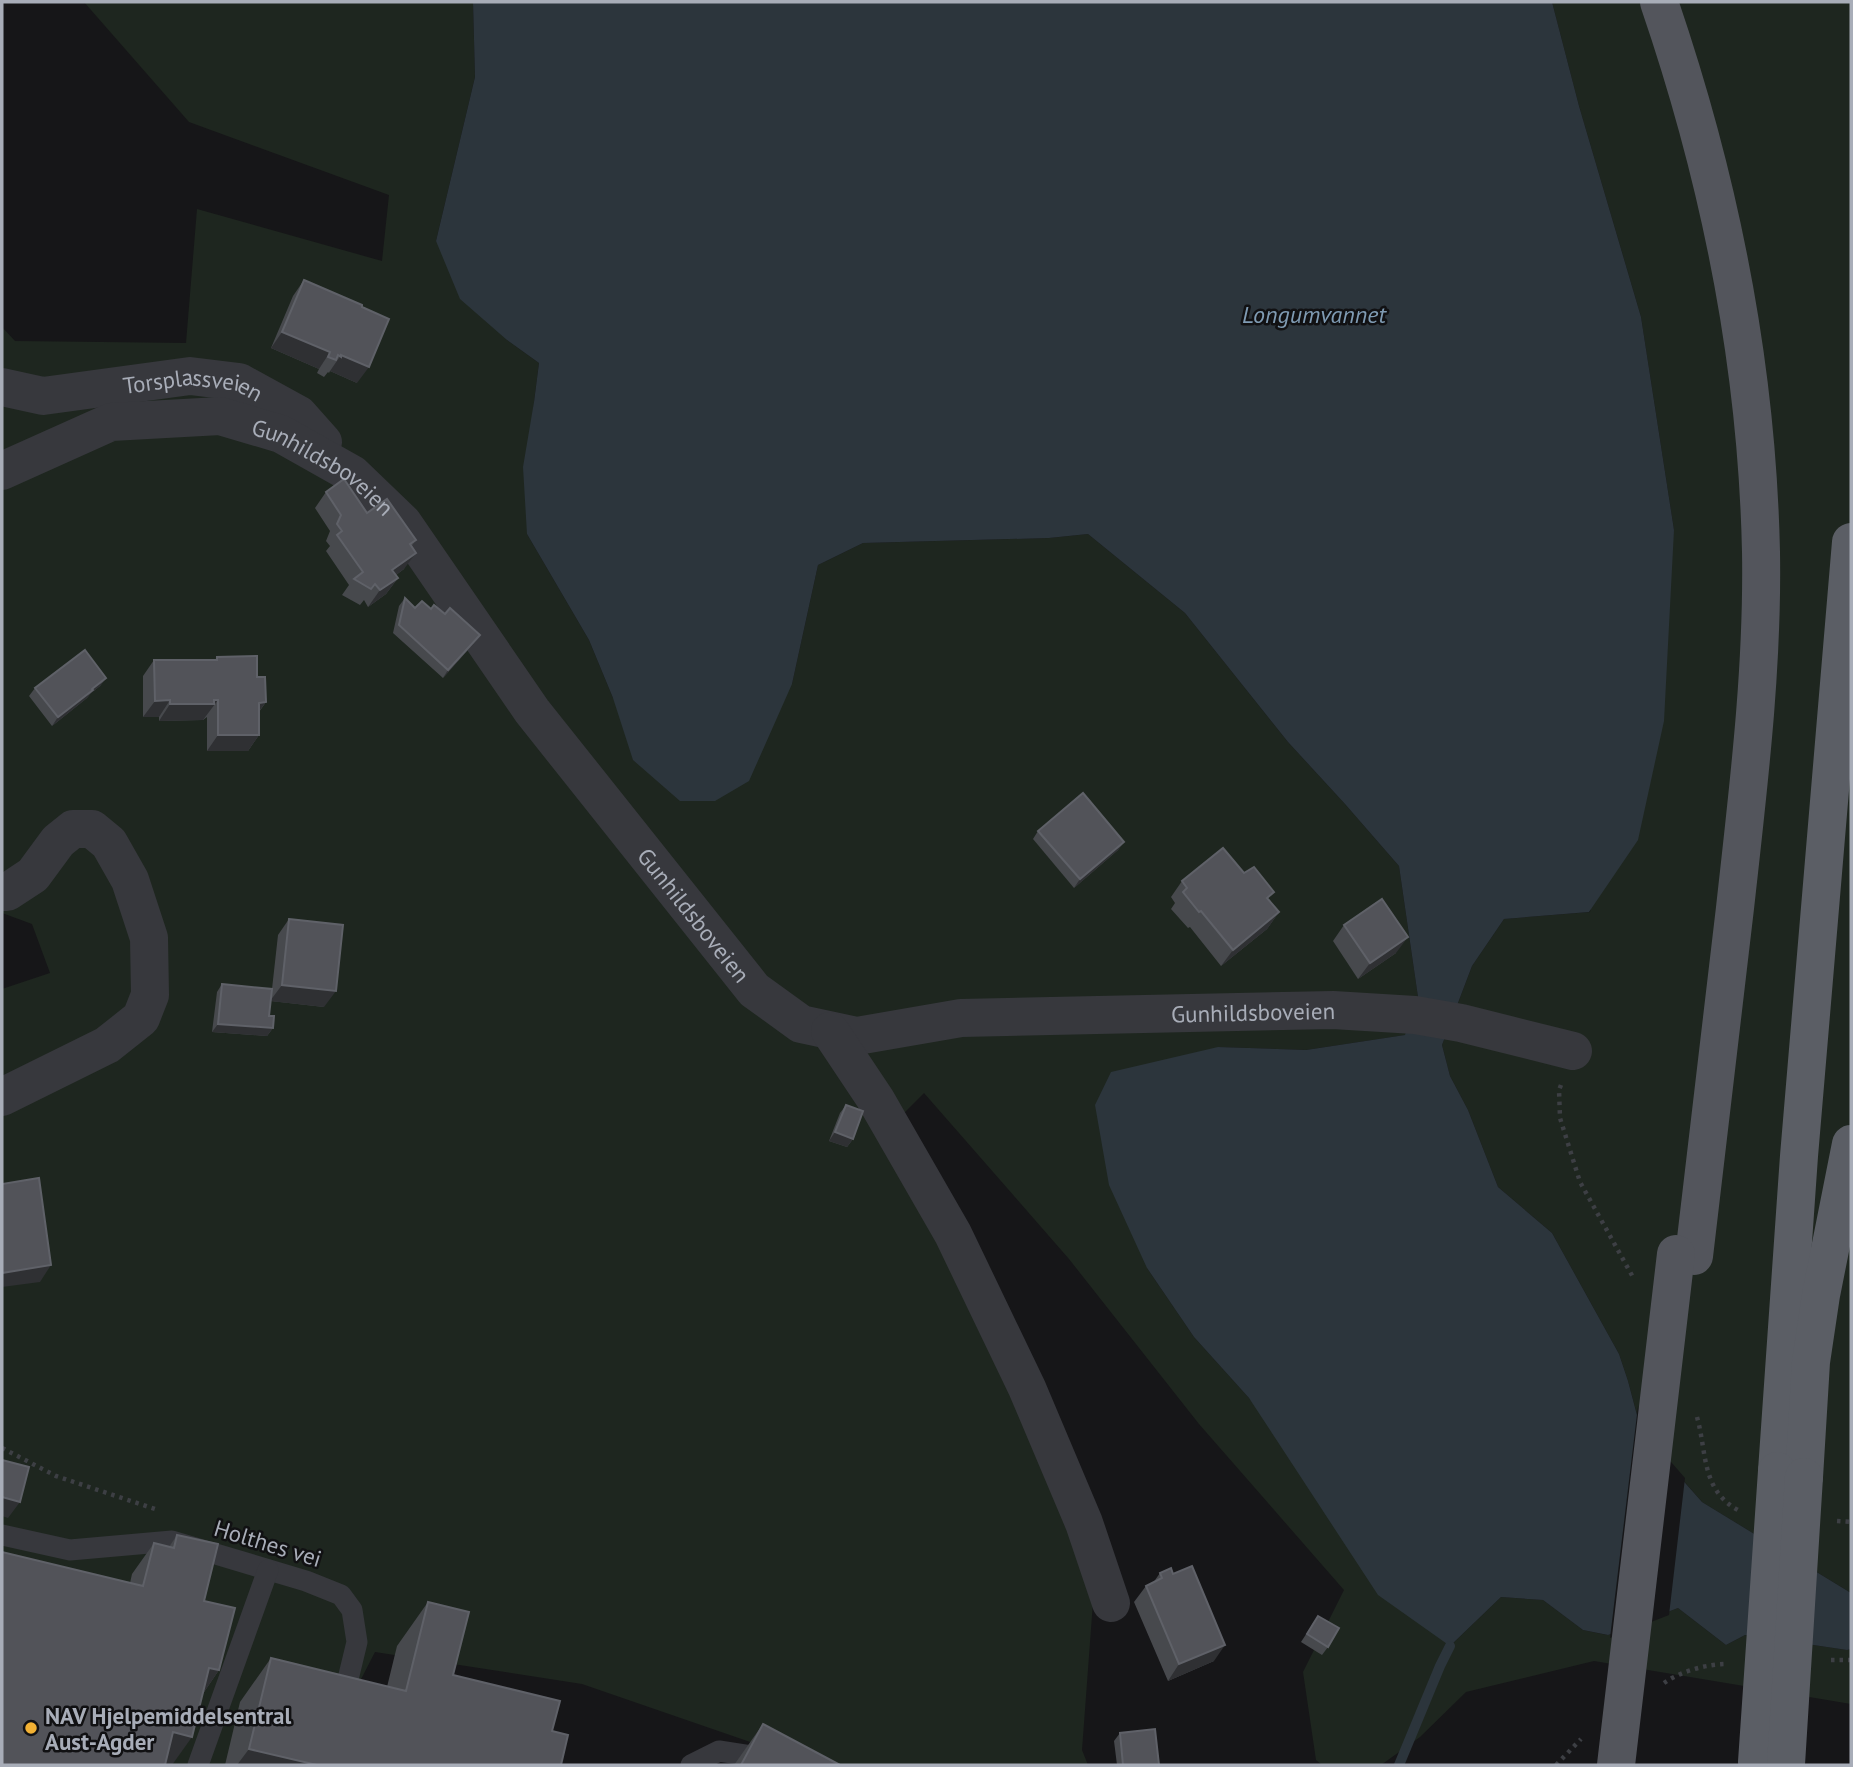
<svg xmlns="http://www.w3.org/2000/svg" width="1853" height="1767" viewBox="0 0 1853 1767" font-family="'PT Sans',sans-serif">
  <rect width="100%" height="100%" fill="#161618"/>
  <g fill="#1e261f">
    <path d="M84,2H473L475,77L436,241L507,340L539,363L534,402L527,534L589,640L613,698L792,684L818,565L863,543L1049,538L1088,534L1185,613L1288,742L1345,804L1399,866L1418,997L1406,1035L1306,1050L1218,1047L1147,1268L1194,1337L1249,1398L1450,1646L1501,1597L1543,1600L1583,1630L1607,1635L1678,1608L1726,1645L1745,1635L1847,1650L1851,1649V1704L1594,1661L1466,1692L1420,1737L1381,1765H1322L1316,1760L1303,1672L1344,1590L1199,1424L1069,1259L924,1093L893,1124L1004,1314L1093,1602L1082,1750L1088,1765H817L582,1684L375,1652L317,1765H2V989L50,973L32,924L2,913V327L15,341L186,343L197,209L382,261L389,195L189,122Z"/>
    <path d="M1552,2H1851V1593L1702,1502L1642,1433L1628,1381L1619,1354L1552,1233L1498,1187L1468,1110L1450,1076L1442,1045L1472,966L1504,919L1590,912L1674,530L1641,317L1579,106Z"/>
  </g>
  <path fill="#2c353c" d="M473,2H1552L1579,106L1641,317L1674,530L1664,721L1638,840L1589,912L1504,919L1472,966L1442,1045L1450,1076L1468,1110L1498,1187L1552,1233L1619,1354L1628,1381L1642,1434L1702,1502L1851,1593V1649L1847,1650L1745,1635L1726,1645L1678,1608L1608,1635L1583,1630L1543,1600L1501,1597L1450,1646L1378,1595L1249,1398L1194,1337L1147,1268L1109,1185L1095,1105L1111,1072L1218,1047L1306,1050L1405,1035L1418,997L1399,866L1345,804L1288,742L1185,613L1088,534L1049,538L863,543L818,565L792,684L749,781L715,801H680L633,760L613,698L589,640L527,534L523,467L534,402L539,363L507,340L460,299L436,241L475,77Z"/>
  <path fill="#161618" d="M1638,1406L1645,1432L1685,1478L1669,1615L1610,1638Z"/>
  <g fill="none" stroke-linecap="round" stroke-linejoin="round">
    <path stroke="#2c353c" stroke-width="10" d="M1399,1765L1440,1666L1450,1646"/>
    <g stroke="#3d3f44" stroke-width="4.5" stroke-dasharray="3.5 5" stroke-linecap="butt">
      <path d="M1561,1085L1559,1090L1560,1118L1580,1182L1634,1279"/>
      <path d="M1697,1417C1707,1452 1701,1490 1738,1510"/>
      <path d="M2,1448L56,1476L155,1509L157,1513"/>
      <path d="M1837,1521L1851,1522"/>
      <path d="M1831,1660H1851"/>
      <path d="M1664,1683C1681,1671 1707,1664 1728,1664"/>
      <path d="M1556,1765L1581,1739"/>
    </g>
    <g stroke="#37383d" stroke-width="21">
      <path d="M2,1535L70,1550L172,1541L306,1581L341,1595L352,1610L357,1642L342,1704"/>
      <path d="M198,1765L268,1570"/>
      <path d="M691,1765L719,1751L778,1760L788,1765"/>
    </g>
    <g stroke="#37383d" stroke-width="38">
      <path id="s1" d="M2,387L43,396L190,376L239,382L299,415L323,442"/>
      <path id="s2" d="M2,471L111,422L220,416L281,434L352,474L403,523L532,711L754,990L801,1024L857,1036L961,1018L1333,1010L1415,1015L1461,1023L1573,1051"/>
      <path d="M2,892H7L33,875L58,841L73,829H92L109,843L130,880L149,938L150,995L141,1018L107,1045L2,1097"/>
      <path d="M830,1031L876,1100L953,1234L1027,1388L1084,1523L1111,1603"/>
    </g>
    <path stroke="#53555c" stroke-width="38" d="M1659,2C1720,180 1757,363 1761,552C1763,671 1748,790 1735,908C1721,1024 1708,1140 1694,1256"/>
    <g stroke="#5b5e65" stroke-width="38">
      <path d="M1777,1471L1799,1156L1851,542"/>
      <path d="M1804,1477L1811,1362L1821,1295L1851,1144"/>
    </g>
    <path stroke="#53555c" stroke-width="38" d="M1616,1765L1676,1254"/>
    <g stroke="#5b5e65" stroke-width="38">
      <path d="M1757,1762L1777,1471"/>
      <path d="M1786,1764L1804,1477"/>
    </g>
  </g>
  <g fill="#47494d">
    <path d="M304,280L357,383L330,371L329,373L328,372L324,377L317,373L319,369L271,348L293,296Z"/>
    <path d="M326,492L416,540L411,547L404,569L396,575L398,578L386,594L368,607L364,600L360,605L342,595L349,585L326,551L330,546L326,541L330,531L315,508Z"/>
    <path d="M405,598L415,608L431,609L474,643L443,678L393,633L399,606Z"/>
    <path d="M217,657L257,677L266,702L259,712V735L248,751H207V717L203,720L159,721V717H143V676L154,660H215Z"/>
    <path d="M106,678L100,686L91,693L87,698L52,726L29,696L35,688Z"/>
    <path d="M1038,831L1124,842L1118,850L1074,888L1033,839Z"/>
    <path d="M1182,881L1268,900L1279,912L1267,929L1221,966L1190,927L1188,928L1171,909L1175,903L1171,897Z"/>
    <path d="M289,919L324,1007L271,1001L269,1016L273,1028L267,1036L212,1032L217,992L222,984L272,989L278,935Z"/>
    <path d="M1344,925L1396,953L1358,979L1333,941Z"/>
    <path d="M846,1105L853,1139L847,1147L829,1141L840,1113Z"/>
    <path d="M177,1535L204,1601L219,1670L202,1695L130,1583L132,1574L154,1543L169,1547Z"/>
    <path d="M1160,1573L1214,1661L1168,1681L1134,1602L1146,1586L1153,1583Z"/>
    <path d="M428,1602L453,1675L552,1731L561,1765H225L240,1702L271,1658L387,1687L397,1646Z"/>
    <path d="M1318,1616L1328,1647L1322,1655L1301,1642Z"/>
    <path d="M763,1724L840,1765H734Z"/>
    <path d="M1120,1733L1159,1765H1117L1114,1741Z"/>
  </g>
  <g fill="#2f3033">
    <path d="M282,332L330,352L319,369L271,348Z"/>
    <path d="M341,355L369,367L357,383L330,371Z"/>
    <path d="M416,553L404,569L381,586L392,570Z"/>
    <path d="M398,578L386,594L368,607L380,590Z"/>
    <path d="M480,635L474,643L443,678L448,670Z"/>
    <path d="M106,678L100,686L91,693L87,698L52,726L58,717Z"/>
    <path d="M170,700L159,717H143L155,701Z"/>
    <path d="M214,700H218L203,720L159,721L170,704Z"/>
    <path d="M266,702L254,718L259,703Z"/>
    <path d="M218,735H259L248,751H207Z"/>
    <path d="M1124,842L1118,850L1074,888L1080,879Z"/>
    <path d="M1279,912L1267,929L1221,966L1233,950Z"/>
    <path d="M1408,937L1396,953L1358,979L1370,963Z"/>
    <path d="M282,985L336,991L324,1007L270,1001Z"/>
    <path d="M218,1024L273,1028L267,1036L212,1032Z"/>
    <path d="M835,1132L853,1139L847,1147L829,1141Z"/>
    <path d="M51,1265L40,1282L2,1287V1273Z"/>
    <path d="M2,1497L20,1502L8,1518L2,1516Z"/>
    <path d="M1225,1645L1214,1661L1168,1681L1179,1664Z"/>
    <path d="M209,1668L219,1670L198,1701Z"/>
    <path d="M173,1732L192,1737L172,1765H159Z"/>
    <path d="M249,1749L317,1765H237Z"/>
  </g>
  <g fill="#525359" stroke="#5f6168" stroke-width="2">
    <path d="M304,280L362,305V307L389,319L369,367L341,355V357L338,355L336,360L328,357L330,352L282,332Z"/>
    <path d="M344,479L367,513L387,499L416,540L410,544L416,553L392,570L398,578L380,590L375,584L371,589L354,579L363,572L337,535L342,531L337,524L341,515L326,492Z"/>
    <path d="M405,598L415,608L422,601L431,609L434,605L445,614L450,608L480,635L448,670L399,625Z"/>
    <path d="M85,650L106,678L92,689L93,690L58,717L35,688Z"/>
    <path d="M257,656V677H265L266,702L259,703V735H218V700H214V704H170V700L155,701L154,660H217V657Z"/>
    <path d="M1083,793L1124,842L1080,879L1038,831Z"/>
    <path d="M1223,848L1244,873L1254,867L1274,892L1267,898L1279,912L1233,950L1201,911L1199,912L1183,892L1187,888L1182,881Z"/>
    <path d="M1382,899L1408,937L1370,963L1344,925Z"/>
    <path d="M289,919L343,925L336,991L282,985Z"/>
    <path d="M222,984L272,989L269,1016H274L273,1028L218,1024Z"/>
    <path d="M846,1105L863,1111L853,1139L835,1132Z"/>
    <path d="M39,1178L51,1265L2,1273V1184Z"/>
    <path d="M2,1460L29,1467L20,1502L2,1497Z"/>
    <path d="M177,1535L218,1544L204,1601L235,1608L219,1670L209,1668L192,1737L173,1732L165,1765H2V1552L143,1586L154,1543L174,1548Z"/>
    <path d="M1192,1566L1225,1645L1179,1664L1146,1586L1162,1578L1160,1573L1171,1568L1173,1574Z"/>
    <path d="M428,1602L469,1612L453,1675L560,1701L552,1731L568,1735L561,1765H317L249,1749L271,1658L406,1691Z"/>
    <path d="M1318,1616L1339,1628L1328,1647L1307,1634Z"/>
    <path d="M763,1724L840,1765H741Z"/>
    <path d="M1155,1729L1159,1765H1123L1120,1733Z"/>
  </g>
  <circle fill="#f2b134" stroke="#111113" stroke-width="2.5" cx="31" cy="1728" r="7"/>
  <g text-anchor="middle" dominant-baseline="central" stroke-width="5" stroke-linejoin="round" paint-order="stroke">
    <g font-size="23" fill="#a8adb8" stroke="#111113">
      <text stroke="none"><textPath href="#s1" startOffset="194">Torsplassveien</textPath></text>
      <text stroke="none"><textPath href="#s2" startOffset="345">Gunhildsboveien</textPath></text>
      <text stroke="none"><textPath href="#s2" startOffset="933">Gunhildsboveien</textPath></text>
      <text stroke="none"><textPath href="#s2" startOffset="1542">Gunhildsboveien</textPath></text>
      <text transform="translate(268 1543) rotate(17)">Holthes vei</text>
    </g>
    <g font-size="23" font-weight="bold" fill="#a8adb8" stroke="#111113" text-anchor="start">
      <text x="45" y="1715">NAV Hjelpemiddelsentral<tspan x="45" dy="26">Aust-Agder</tspan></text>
    </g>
    <g font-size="24" font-style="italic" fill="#7f9bb3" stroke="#111113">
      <text x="1314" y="314">Longumvannet</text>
    </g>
  </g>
  <rect width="1853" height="1767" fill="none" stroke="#a8adb8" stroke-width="7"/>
</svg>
